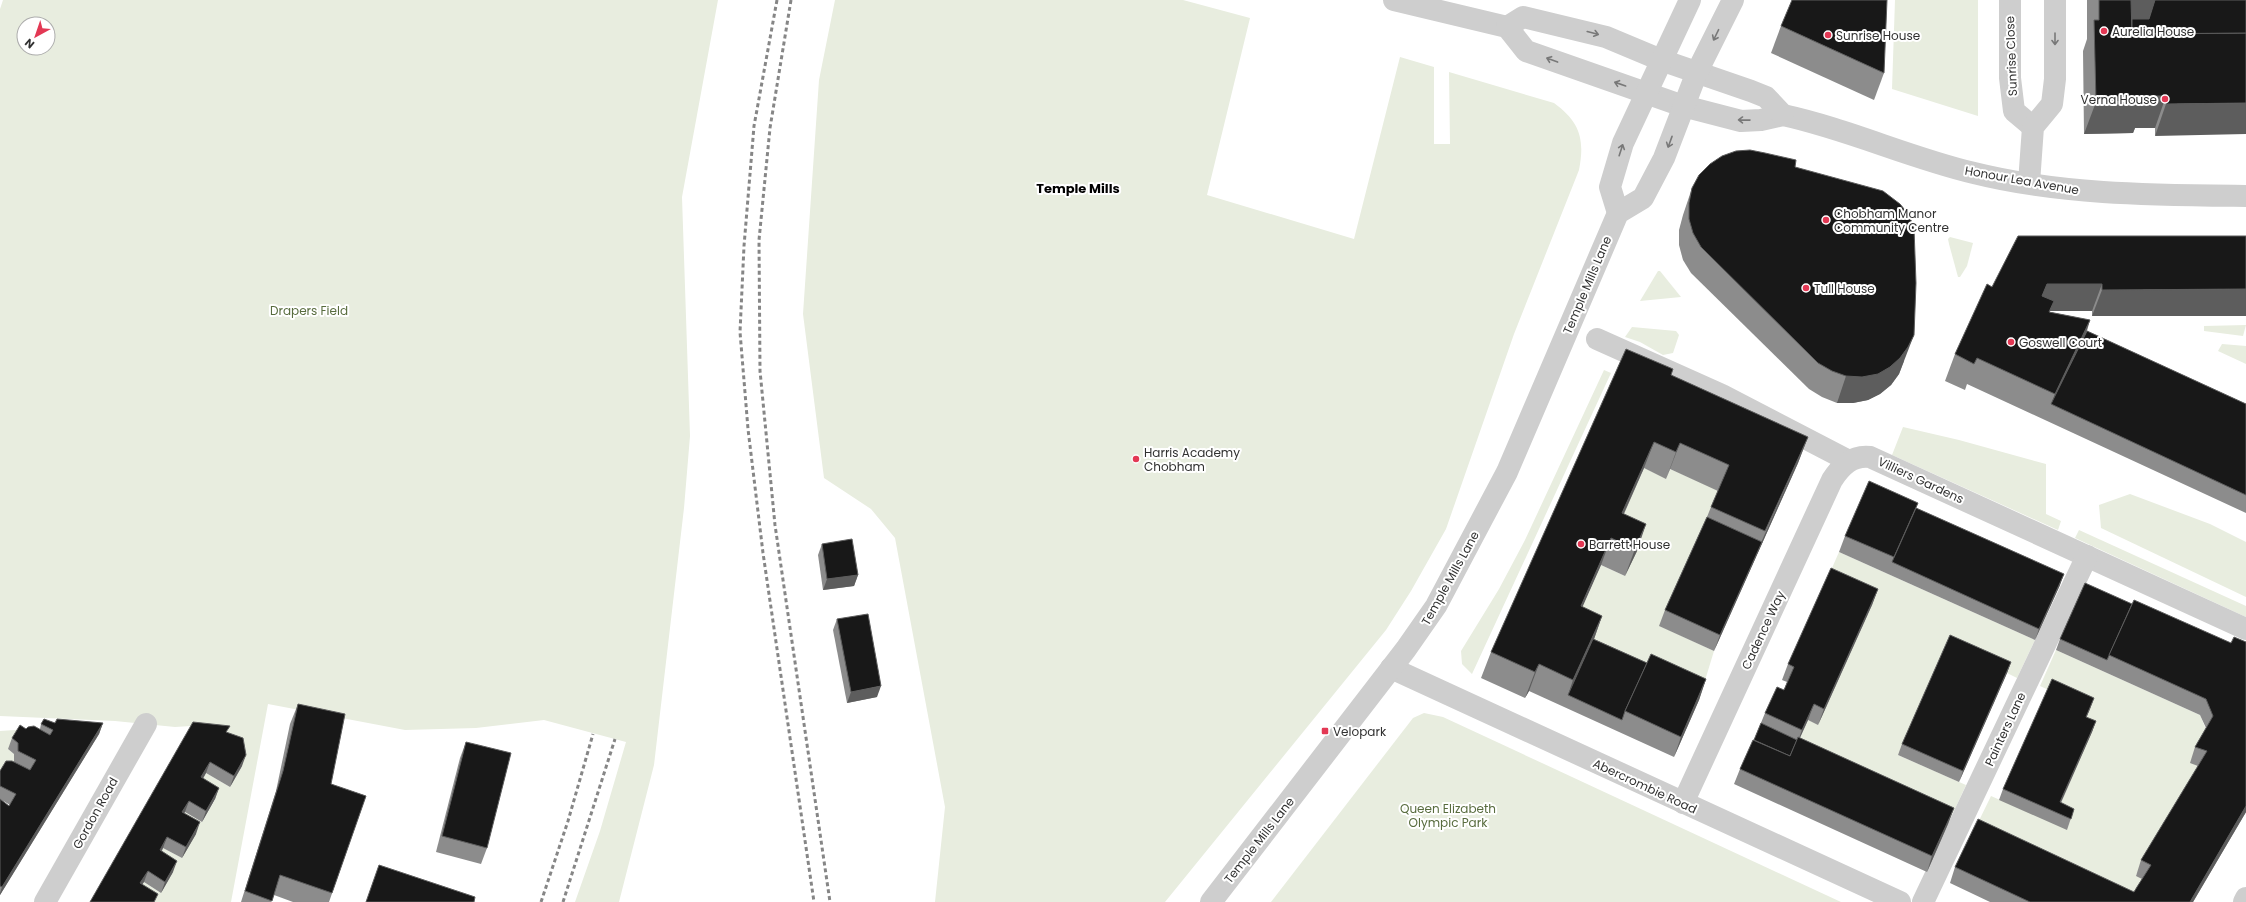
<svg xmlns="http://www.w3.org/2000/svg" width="2246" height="902" viewBox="0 0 2246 902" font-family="Poppins,sans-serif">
  <rect width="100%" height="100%" fill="#fff"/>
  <g fill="#e8eddf" fill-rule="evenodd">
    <path d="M3,0H718L682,197L690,436L684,508L654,765L619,902H575L600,831L626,742L544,720L476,728L405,730L268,704L231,902H150L140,889L144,882L161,893L156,861L163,848L182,858L178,823L185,812L202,822L215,800L201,783L206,773L230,787L242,766L191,726L175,727L115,721L0,716V9ZM24,24H48V48H24Z"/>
    <path d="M835,0H1183L1250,18L1207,195L1354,239L1400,57L1434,67V144H1450L1449,72L1554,103C1580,122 1585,139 1579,170L1514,334L1446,529L1411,591L1386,630L1165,902H935L945,807L895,538L871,509L824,478L803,314L819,80Z"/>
    <path d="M1895,0H1978V116L1892,89Z"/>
    <path d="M1950,237L1973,243L1967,266L1960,277H1958L1949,244L1948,239Z"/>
    <path d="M1658,271H1660L1681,297L1640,301Z"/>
    <path d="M2246,325L2243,336L2204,331V326Z"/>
    <path d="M1632,327L1676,331L1679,335L1673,353L1663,355L1640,342L1625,337Z"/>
    <path d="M2222,344L2246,346V364L2218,351Z"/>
    <path d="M1604,370L1611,373L1472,674L1462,664L1461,651L1499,589L1525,540Z"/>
    <path d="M1903,427L1959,440L2046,464V514L2061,521L2058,530L1892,455Z"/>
    <path d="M1644,468L1666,478L1670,469L1720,491L1660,626L1714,651L1699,700L1589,650L1571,633L1601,565L1625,576L1612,540Z"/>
    <path d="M2130,494L2210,524L2246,542V597L2101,528L2099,505Z"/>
    <path d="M2079,530L2246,606V617L2075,538Z"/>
    <path d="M1839,552L2035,640L2017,678L2007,673L1898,755L1966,785L1948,824L1793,753L1808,720L1818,724L1872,605L1825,584Z"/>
    <path d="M2056,650L2200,715L2207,732L2201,767L2136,875L2145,881L2132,902L1972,835L1991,796L2067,829L2070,820L2056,813L2082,728L2090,709L2040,686Z"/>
    <path d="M1424,713L1443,717L1841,902H1271L1413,718Z"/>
    <path d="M30,729L8,749L14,754V762L32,771L0,776V731Z"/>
  </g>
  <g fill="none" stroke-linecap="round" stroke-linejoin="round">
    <g stroke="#cecece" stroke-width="22">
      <path d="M1394,0L1507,27L1526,51L1683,106L1741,121L1761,120L1783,115C1848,129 1910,158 1974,173C2062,195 2156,195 2246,196"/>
      <path d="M2010,0V78L2014,111L2033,127"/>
      <path d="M1507,27L1523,17L1606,37L1661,60L1751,91L1766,97L1783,115"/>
      <path d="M2029,183L2033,127L2052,104L2055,79V0"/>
      <path d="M1618,213L1610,187L1623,143L1690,0"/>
      <path d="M1597,339L1722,395L1849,461"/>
      <path d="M1391,668L1900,902"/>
      <path d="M1683,803L1832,480C1841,466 1852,455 1870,457L2246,629"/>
      <path d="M45,902L146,724"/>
      <path d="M1211,902L1406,649L1436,606L1507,472L1618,213L1643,198L1664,158L1697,72L1733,0"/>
      <path d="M1923,902L2087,556"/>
      <path d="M2244,902L2246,898"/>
    </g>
    <g stroke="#868686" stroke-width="3" stroke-dasharray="4 3" stroke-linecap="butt">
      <path d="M777,0L754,126L744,246L740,332L748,429L763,553L814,902"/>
      <path d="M791,0L770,128L759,240L760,371L775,525L830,902"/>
      <path d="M541,902L568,821L593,734"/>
      <path d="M563,902L615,739"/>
    </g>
  </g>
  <g fill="#8c8c8c">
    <path d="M2087,0H2246L2155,136V128H2135L2133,133L2084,134L2083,51L2087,39Z"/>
    <path d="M1781,26L1884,73L1874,100L1771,53Z"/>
    <path d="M1795,167L1904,361L1899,374L1891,385L1880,394L1868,400L1853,403H1837L1822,397L1809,389L1691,273L1683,260L1679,245V230L1683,215L1692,188Z"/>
    <path d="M2246,236L2092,316V311H2050V312L2090,320L2087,331L2246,404V513L1967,384L1965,390L1945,381L1955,354L1992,287Z"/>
    <path d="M1671,375L1808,437L1798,463L1714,651L1659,626L1665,610L1707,517L1711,507L1718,491L1670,469L1666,479L1644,468L1624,514L1637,551L1625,576L1601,565L1582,607L1602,616L1594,639L1647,663L1706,679L1699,700L1674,757L1529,691L1525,698L1481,678L1491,652Z"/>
    <path d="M1916,508L2060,585L2035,640L1839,552L1845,536Z"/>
    <path d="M822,544L858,575L854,586L823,590L818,555Z"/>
    <path d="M1878,589L1872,605L1818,725L1808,720L1800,738L1954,808L1948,824L1927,872L1734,784L1740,769L1754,740L1765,713L1784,690L1787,682L1782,680L1788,664Z"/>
    <path d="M2132,604L2231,643L2246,642V812L2193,902H1990L1950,883L1955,867L2134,892L2137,887L2142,879L2136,876L2141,860L2198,766L2190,763L2195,747L2206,728L2200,715L2056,650L2060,639Z"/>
    <path d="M837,619L877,697L847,703L833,630Z"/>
    <path d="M2011,662L2007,673L1959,782L1898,755L1902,744Z"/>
    <path d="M2094,698L2086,717L2096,721L2092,732L2061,803L2074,809L2067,830L1999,800L2003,789Z"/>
    <path d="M298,704L331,784L366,796L329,902H293L274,895L271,902H241L276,791L290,724Z"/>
    <path d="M55,723H103L99,734L0,895V799L9,806L10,805L0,799V771L14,762V754L8,749L12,738L40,729L41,724Z"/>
    <path d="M228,733L242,766L230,787L206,773L203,779L219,788L215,799L202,822L185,812L184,813L196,834L182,858L163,848L162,851L173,872L161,893L144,882L142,884L90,902Z"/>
    <path d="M466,742L487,848L481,864L436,852L460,758Z"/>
  </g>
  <g fill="#5d5d5d">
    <path d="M2129,0H2155L2147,24L2122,25Z"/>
    <path d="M2145,96H2166L2155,128H2135L2133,133L2084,134L2096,102Z"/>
    <path d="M2246,103V134L2155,136L2166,104Z"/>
    <path d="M2047,284H2102L2092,311H2050L2044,327L2042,296Z"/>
    <path d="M2246,289V316H2092L2102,290Z"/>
    <path d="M2090,320L2081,347L2051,404L2055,394Z"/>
    <path d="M1914,335L1899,374L1891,385L1880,394L1868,400L1853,403H1837L1846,376Z"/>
    <path d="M1808,437L1798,463L1714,651L1720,635Z"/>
    <path d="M1654,442L1644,468L1612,540L1622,513Z"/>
    <path d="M1680,443L1670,469L1666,479L1676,452Z"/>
    <path d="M1646,524L1637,551L1625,576L1635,549Z"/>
    <path d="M1611,538L1601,565L1571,633L1581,606Z"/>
    <path d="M2064,574L2060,585L2035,640L2039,629Z"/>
    <path d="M858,575L854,586L823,590L827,579Z"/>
    <path d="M1878,589L1872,605L1818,725L1824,709Z"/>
    <path d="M1602,616L1593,642L1568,695L1573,680Z"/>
    <path d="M2011,662L2007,673L1959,782L1963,771Z"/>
    <path d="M1539,664L1529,691L1525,698L1535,672Z"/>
    <path d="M1706,679L1699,700L1674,757L1681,737Z"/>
    <path d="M881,686L877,697L847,703L851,692Z"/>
    <path d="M2094,698L2090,709L2082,728L2086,717Z"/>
    <path d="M1814,704L1808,720L1796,746L1802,730Z"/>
    <path d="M2096,721L2092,732L2056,813L2060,802Z"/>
    <path d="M103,723L99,734L0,895V893L2,887Z"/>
    <path d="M246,755L242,766L230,787L234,776Z"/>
    <path d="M210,762L206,773L197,788L201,777Z"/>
    <path d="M219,788L215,799L202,822L206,811Z"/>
    <path d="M189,801L185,812L178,823L182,812Z"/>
    <path d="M2246,806V812L2193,902H2190Z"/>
    <path d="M1954,808L1948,824L1927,872L1932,856Z"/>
    <path d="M200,822L196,834L182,858L186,847Z"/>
    <path d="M167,837L163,848L156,861L160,850Z"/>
    <path d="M177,861L173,872L161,893L165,882Z"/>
    <path d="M148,871L144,882L136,894L140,883Z"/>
  </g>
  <g fill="#181818" stroke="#5d5d5d">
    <path d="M1792,0H1887L1884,73L1781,26Z"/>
    <path d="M2099,0H2131L2132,34L2246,33V103L2166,104V96H2145V101L2096,102L2094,20H2099Z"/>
    <path d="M2155,0H2246V33L2132,34V19H2149Z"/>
    <path d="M1750,150L1765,153L1796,160L1795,167L1883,191L1900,204L1909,215L1914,228L1916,283L1914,335L1908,347L1900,358L1890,367L1878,374L1862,377L1846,376L1832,371L1818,363L1701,247L1693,233L1689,219V203L1692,188L1699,175L1710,164L1722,156L1736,151Z"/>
    <path d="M2018,236H2246V289L2102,290V284H2047L2042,296L2054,301L2049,312L2090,320L2055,394L1977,358L1974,364L1955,354L1987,284L1992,287Z"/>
    <path d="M2087,331L2246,404V495L2051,404Z"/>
    <path d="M1626,349L1673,369L1671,375L1808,437L1765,531L1711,507L1729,465L1680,443L1676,452L1654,442L1622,513L1646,524L1635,549L1611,538L1581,606L1602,616L1573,680L1539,664L1535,672L1491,652Z"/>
    <path d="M1869,481L1918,503L1894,557L1845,536Z"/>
    <path d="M1916,508L2064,574L2039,629L1892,562Z"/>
    <path d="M1707,517L1762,542L1720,635L1665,610Z"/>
    <path d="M852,539L858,575L827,579L822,544Z"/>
    <path d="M1831,568L1878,589L1824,709L1814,704L1802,730L1765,713L1777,687L1784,690L1794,667L1788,664Z"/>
    <path d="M2085,583L2132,604L2107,660L2060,639Z"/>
    <path d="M2134,600L2231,643L2234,637L2246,642V806L2190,902H2030L1955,867L1978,819L2134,892L2137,887L2151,865L2141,860L2207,751L2195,747L2213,716L2206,699L2109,655Z"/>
    <path d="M868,614L881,686L851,692L837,619Z"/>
    <path d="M1950,635L2011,662L1963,771L1902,744Z"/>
    <path d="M1593,639L1647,663L1625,711L1622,720L1568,695Z"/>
    <path d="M1651,654L1706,679L1681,737L1625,711Z"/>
    <path d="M2052,679L2094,698L2086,717L2096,721L2060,802L2074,809L2071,819L2003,789Z"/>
    <path d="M298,704L345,714L331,784L366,796L332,893L280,875L272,901L245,891L283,771Z"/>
    <path d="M44,719L55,723L57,719L103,723L2,887L0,886V799L9,806L16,794L0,786V771L6,761H12L30,770L36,760L18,751V743L12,738L20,725L26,729L28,727L34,726L50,735L53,730L41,724Z"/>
    <path d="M193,722L230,726L226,732L243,738L246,755L234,776L210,762L201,777L219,788L206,811L189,801L182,812L200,822L186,847L167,837L160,850L177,861L165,882L148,871L140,883L158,894L154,902H90Z"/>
    <path d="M1761,723L1797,740L1790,756L1754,740Z"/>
    <path d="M1798,737L1954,808L1932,856L1740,769L1753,740L1790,756Z"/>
    <path d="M466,742L511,753L487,848L442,836Z"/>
    <path d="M379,865L475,897L474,902H366Z"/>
  </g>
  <defs><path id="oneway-shaft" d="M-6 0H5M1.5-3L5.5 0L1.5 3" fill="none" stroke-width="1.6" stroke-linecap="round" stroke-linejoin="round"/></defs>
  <g stroke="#787878">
    <use href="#oneway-shaft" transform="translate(1593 33) rotate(15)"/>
    <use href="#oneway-shaft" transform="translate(1716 35) rotate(116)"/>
    <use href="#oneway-shaft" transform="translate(2055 39) rotate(90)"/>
    <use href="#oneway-shaft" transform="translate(1552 60) rotate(-160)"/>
    <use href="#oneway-shaft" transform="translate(1620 84) rotate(-161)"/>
    <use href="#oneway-shaft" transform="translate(1744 120) rotate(-179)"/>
    <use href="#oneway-shaft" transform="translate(1670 142) rotate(110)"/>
    <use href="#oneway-shaft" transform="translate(1621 150) rotate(-72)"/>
  </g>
  <g fill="#e33854" stroke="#fff" stroke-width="1.5">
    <circle cx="2104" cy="31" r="4"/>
    <circle cx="1828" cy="35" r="4"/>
    <circle cx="2165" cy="99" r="4"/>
    <circle cx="1826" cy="220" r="4"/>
    <circle cx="1806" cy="288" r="4"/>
    <circle cx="2011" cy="342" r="4"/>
    <circle cx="1136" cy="459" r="4"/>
    <circle cx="1581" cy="544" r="4"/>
    <rect x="1321" y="727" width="8" height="8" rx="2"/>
  </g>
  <g text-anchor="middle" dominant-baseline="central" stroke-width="4" stroke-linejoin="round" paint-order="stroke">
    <g font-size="12" fill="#313131" stroke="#fff" text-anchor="start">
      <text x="2112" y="31">Aurelia House</text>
      <text x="1836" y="35">Sunrise House</text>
      <text x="2157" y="99" text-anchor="end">Verna House</text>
      <text x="1834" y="213">Chobham Manor<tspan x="1834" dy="14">Community Centre</tspan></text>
      <text x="1814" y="288">Tull House</text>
      <text x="2019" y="342">Goswell Court</text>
      <text x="1144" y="452">Harris Academy<tspan x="1144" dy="14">Chobham</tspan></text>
      <text x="1589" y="544">Barrett House</text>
      <text x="1333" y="731">Velopark</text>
    </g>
    <g font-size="12" fill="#313131" stroke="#fff">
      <text transform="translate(2011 56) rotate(-92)">Sunrise Close</text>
      <text transform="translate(2022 180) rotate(10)">Honour Lea Avenue</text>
      <text transform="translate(1587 285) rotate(-67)">Temple Mills Lane</text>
      <text transform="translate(1921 480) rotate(25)">Villiers Gardens</text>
      <text transform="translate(1450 578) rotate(-61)">Temple Mills Lane</text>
      <text transform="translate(1763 630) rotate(-65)">Cadence Way</text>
      <text transform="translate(2005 729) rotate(-65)">Painters Lane</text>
      <text transform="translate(1645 786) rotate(25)">Abercrombie Road</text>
      <text transform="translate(95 813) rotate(-61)">Gordon Road</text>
      <text transform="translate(1259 840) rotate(-52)">Temple Mills Lane</text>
    </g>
    <g font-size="12" fill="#586c3e" stroke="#fff">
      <text x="309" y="310">Drapers Field</text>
      <text x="1448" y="808">Queen Elizabeth<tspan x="1448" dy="14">Olympic Park</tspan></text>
    </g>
    <g font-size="13" font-weight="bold" fill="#000" stroke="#fff">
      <text x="1078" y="188">Temple Mills</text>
    </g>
  </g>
  <g transform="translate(36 36) rotate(220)"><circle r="19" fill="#ffffff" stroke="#adadad"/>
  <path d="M0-3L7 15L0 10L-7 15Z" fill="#e33854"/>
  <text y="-6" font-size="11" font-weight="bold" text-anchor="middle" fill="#313131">N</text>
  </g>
</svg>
